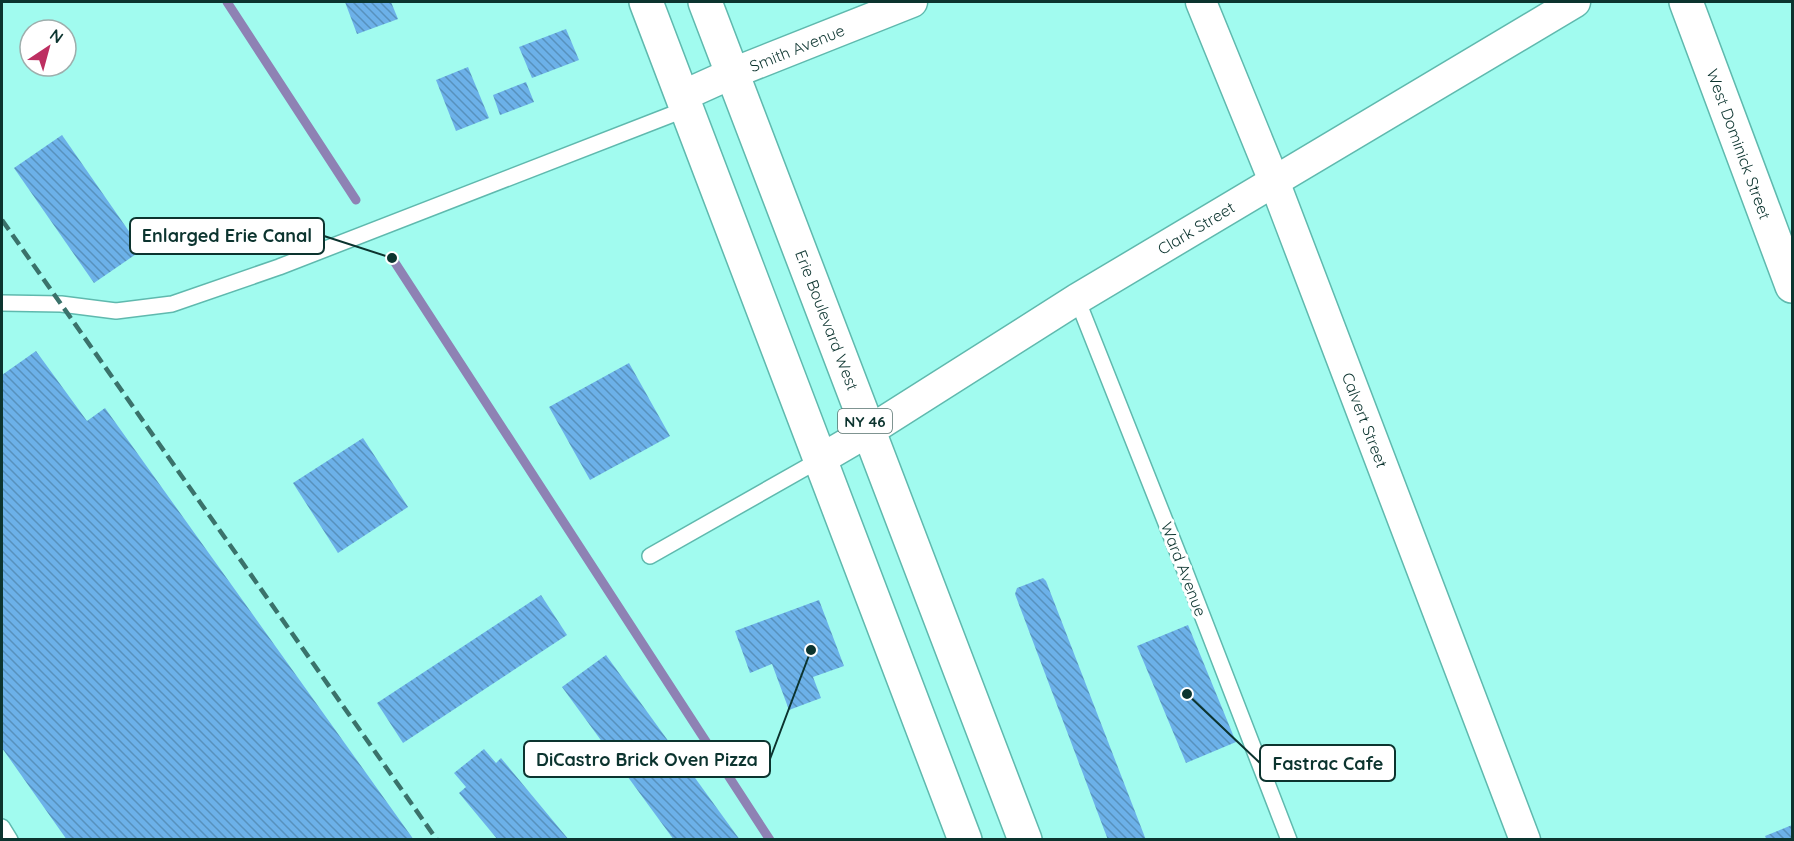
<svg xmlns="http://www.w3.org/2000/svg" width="1794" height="841" viewBox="0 0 1794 841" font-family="Quicksand,sans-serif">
  <defs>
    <pattern id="building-back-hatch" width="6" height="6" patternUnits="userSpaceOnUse" patternTransform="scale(1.5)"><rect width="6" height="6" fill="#6cb1e9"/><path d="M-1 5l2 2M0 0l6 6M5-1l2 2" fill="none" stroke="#5791bd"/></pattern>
  </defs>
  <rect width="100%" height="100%" fill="#a1fbef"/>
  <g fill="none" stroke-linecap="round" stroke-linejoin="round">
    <g stroke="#8e82b4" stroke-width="9">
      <path d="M227,2L356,200"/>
      <path d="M392,258L770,840"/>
    </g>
  </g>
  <g fill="url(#building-back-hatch)">
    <path d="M345,2H391L398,19L357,34Z"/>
    <path d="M566,29L579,60L532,78L519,47Z"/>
    <path d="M468,67L489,118L456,131L436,80Z"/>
    <path d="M526,82L534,102L500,115L493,95Z"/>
    <path d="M62,135L142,250L94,283L14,168Z"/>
    <path d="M36,351L87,421L105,408L414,840H67L2,748V375Z"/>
    <path d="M629,363L670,436L590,480L549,407Z"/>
    <path d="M363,438L408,507L338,553L293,483Z"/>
    <path d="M1043,578L1046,581L1146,840H1108L1015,594L1017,588Z"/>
    <path d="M541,595L567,635L403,743L377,703Z"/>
    <path d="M819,600L844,666L813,677L821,698L789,710L772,664L750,673L735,631Z"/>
    <path d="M1188,625L1236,742L1186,763L1137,646Z"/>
    <path d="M606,655L740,840H674L562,687Z"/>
    <path d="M484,749L496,763L501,758L569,840H498L459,793L466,787L454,773Z"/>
    <path d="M1792,825V840H1767L1765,836Z"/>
  </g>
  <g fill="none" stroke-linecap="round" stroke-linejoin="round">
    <defs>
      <g id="lane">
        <path d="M1077,299L1185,571L1289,840"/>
        <path d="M2,303L61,304L116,311L172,304L279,267L686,109"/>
        <path d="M650,556L821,459"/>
        <path d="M2,827L10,840"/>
      </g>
      <g id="street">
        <path d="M1201,2L1274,181L1525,840"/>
        <path d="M682,96L733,73L912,2"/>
        <path d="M821,459L869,431L1077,299L1575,2"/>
      </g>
      <path id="secondary" d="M1686,2L1792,286"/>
      <g id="primary">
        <path d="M646,2L965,840"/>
        <path d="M705,2L1025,840"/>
      </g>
    </defs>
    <use href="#lane" stroke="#5fb9ae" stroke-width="18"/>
    <use href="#street" stroke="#5fb9ae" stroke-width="33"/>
    <use href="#secondary" stroke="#5fb9ae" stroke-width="36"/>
    <use href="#primary" stroke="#5fb9ae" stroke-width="36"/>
    <use href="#lane" stroke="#fff" stroke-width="15"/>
    <use href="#street" stroke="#fff" stroke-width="30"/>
    <use href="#secondary" stroke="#fff" stroke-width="33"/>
    <use href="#primary" stroke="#fff" stroke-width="33"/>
    <path stroke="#3a726b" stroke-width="4.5" stroke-dasharray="12 6" stroke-linecap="butt" d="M2,220L437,840"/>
  </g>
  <g text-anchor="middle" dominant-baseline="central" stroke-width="6" stroke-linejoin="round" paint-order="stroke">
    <rect fill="#fff" stroke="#55716d" stroke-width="1.5" x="838" y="409" width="54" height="24" rx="4.5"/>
    <g font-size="15" font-weight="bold" fill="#0c342f">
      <text x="865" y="421">NY 46</text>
    </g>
    <g font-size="16" fill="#0c342f" stroke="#fff">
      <text transform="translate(797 48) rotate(-22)">Smith Avenue</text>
      <text transform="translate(1739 144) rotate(70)">West Dominick Street</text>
      <text transform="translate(1196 228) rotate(-31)">Clark Street</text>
      <text transform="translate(827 320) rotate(69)">Erie Boulevard West</text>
      <text transform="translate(1365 420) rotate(69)">Calvert Street</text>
      <text transform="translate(1184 569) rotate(69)">Ward Avenue</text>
    </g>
  </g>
  <path fill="none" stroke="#0c342f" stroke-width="2" d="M392 258L324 236M811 650L770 759M1187 694L1260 763"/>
  <g fill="#0c342f" stroke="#fff" stroke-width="2">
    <circle cx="392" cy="258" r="6"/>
    <circle cx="811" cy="650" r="6"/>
    <circle cx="1187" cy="694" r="6"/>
  </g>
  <g fill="#fff" stroke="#0c342f" stroke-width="2">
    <rect x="130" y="218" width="194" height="36" rx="6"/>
    <rect x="524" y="741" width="246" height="36" rx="6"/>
    <rect x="1260" y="745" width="135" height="36" rx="6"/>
  </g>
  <g font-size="18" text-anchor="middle" font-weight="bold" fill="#0c342f">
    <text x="227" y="242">Enlarged Erie Canal</text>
    <text x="647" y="766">DiCastro Brick Oven Pizza</text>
    <text x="1328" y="770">Fastrac Cafe</text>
  </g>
  <rect width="1794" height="841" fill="none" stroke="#0c342f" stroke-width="6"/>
  <g transform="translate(48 48) rotate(36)"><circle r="28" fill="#ffffff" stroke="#9eaeac" stroke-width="1.5"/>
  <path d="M0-4.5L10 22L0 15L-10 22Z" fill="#bd2f61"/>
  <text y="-9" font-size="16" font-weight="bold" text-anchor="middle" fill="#0c342f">N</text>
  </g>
</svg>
